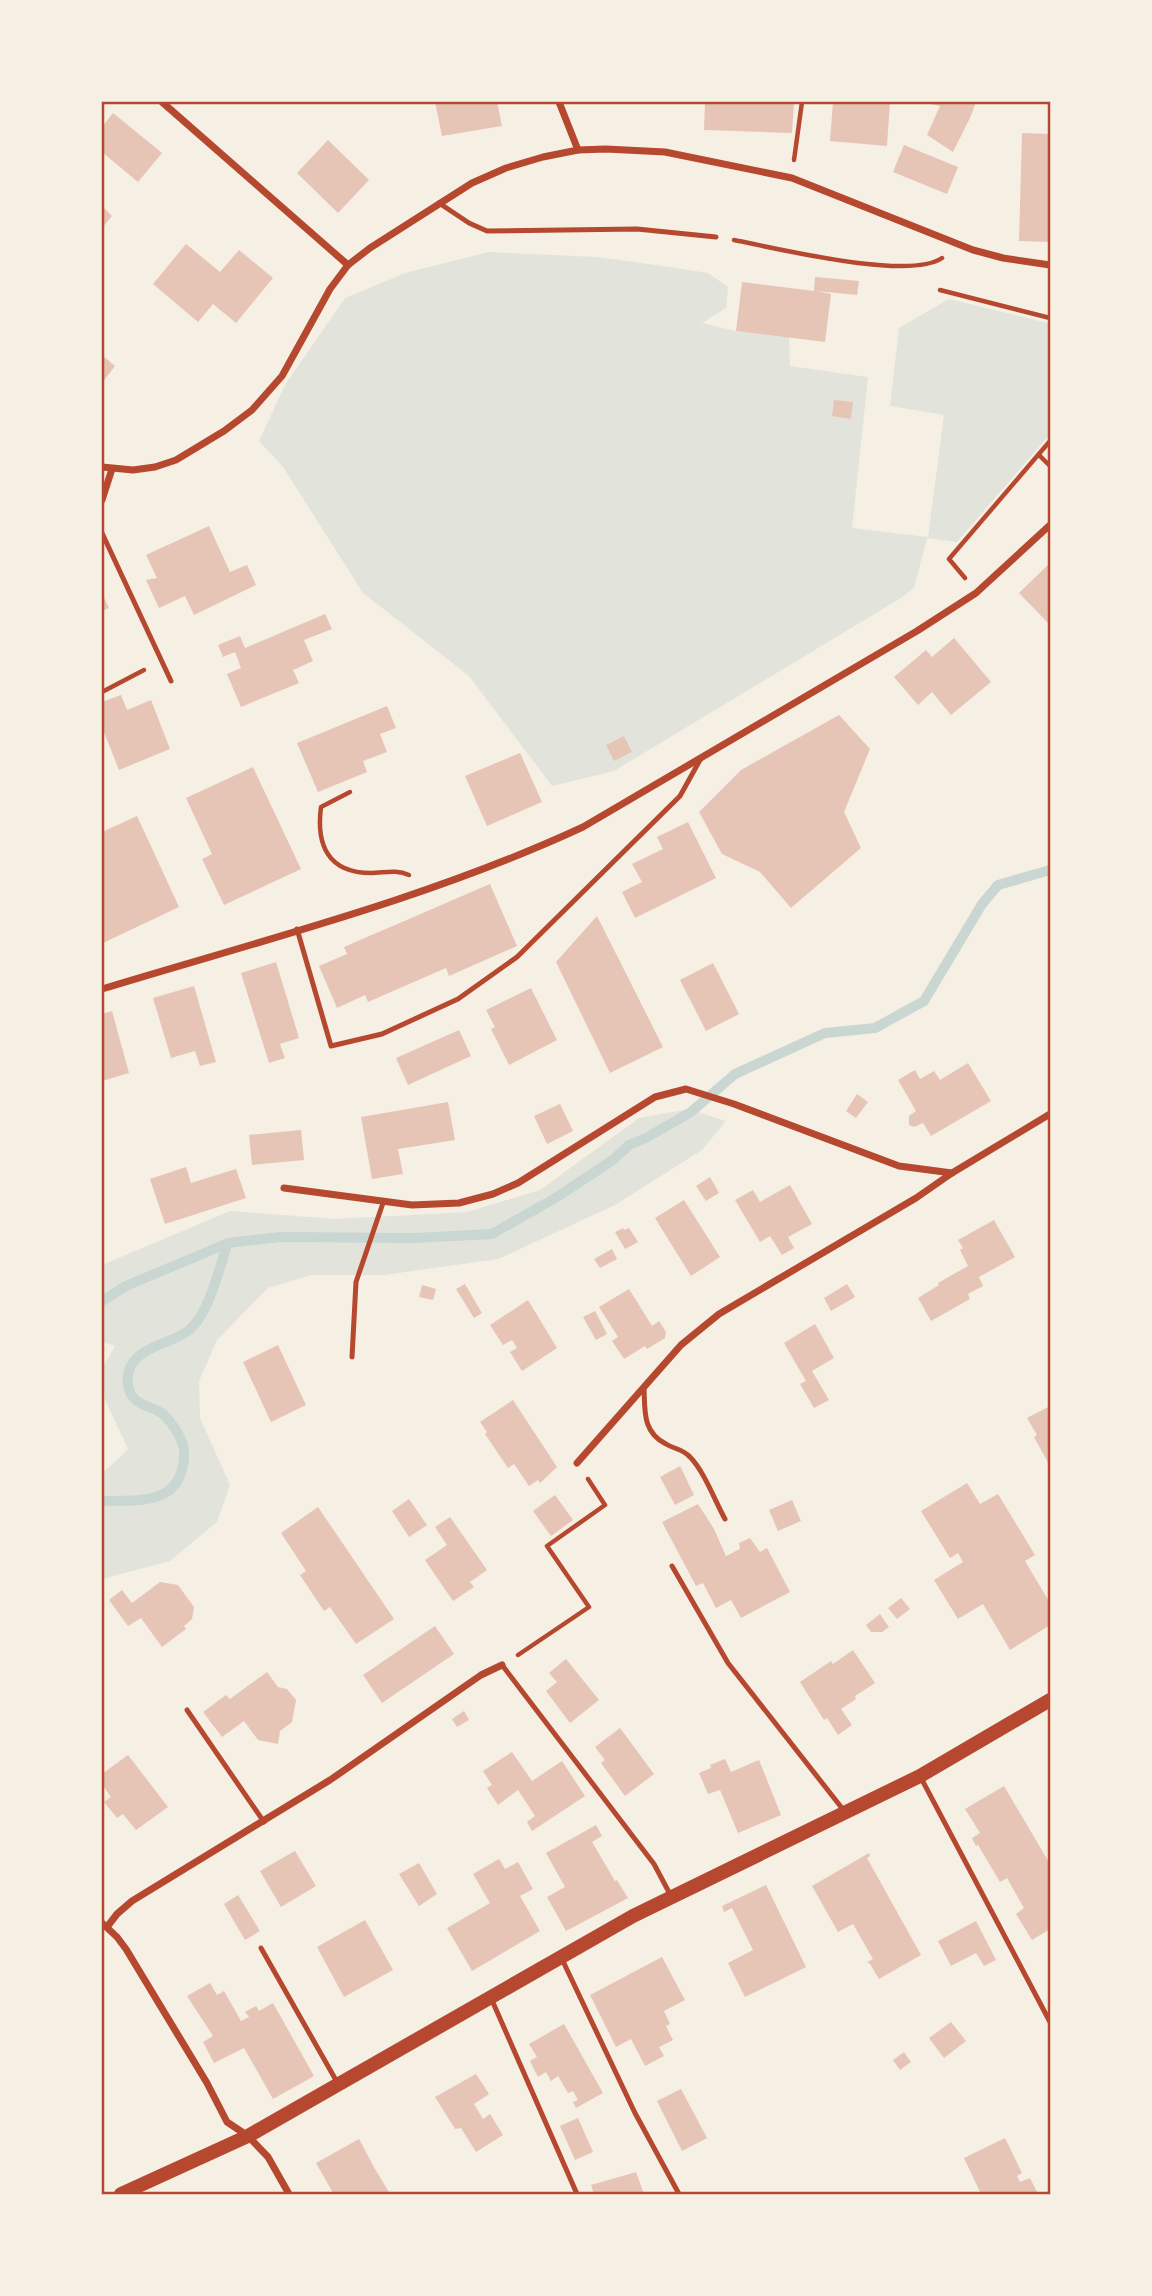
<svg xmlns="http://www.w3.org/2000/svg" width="1152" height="2296" viewBox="0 0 1152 2296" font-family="Cabin,sans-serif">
  <rect width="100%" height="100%" fill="#f6efe4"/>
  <g fill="#e2e4dc">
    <path d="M489,252L596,257L642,263L708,273L728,287L726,308L702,323L736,331L789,337L790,366L868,377L852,528L928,537L944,415L890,406L899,328L949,299L1048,323L1050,325V434L957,542L927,538L914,588L901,598L614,771L552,786L469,676L363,593L283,467L259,441L285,385L345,298L405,273Z"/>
    <path d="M689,1109L726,1121L702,1150L615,1205L498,1259L384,1275H311L268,1288L217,1340L199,1381L200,1418L230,1485L217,1522L170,1561L102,1579V1474L128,1449L105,1400L102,1369L115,1346L102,1342V1265L230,1211L335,1219L467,1212L540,1190L639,1118Z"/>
  </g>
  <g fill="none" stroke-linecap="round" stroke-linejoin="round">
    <g stroke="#c9d6d2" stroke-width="10">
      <path d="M102,1301L126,1286L228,1243"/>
      <path d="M102,1501C121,1500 148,1503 165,1493C181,1485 188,1458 182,1442C178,1432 171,1422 164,1415C153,1405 136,1407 130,1392C126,1383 127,1374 131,1366C142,1345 172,1344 189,1330C210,1313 219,1267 228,1243L281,1237L414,1238L492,1234L557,1197L613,1160L629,1145L646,1138L691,1112L735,1074L825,1033L875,1028L924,1001L982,904L998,885L1050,870"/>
    </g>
  </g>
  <g fill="#e6c5b7">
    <path d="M435,102H497L502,126L442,136Z"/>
    <path d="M705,102H794L792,133L704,130Z"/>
    <path d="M833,102H890L887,146L830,141Z"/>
    <path d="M930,102H976L970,118L953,152L927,135L940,106L930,104Z"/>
    <path d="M113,113L162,153L138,182L102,152V127Z"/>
    <path d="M1022,133L1050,134V242L1019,241Z"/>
    <path d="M328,140L369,180L338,213L297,173Z"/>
    <path d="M904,145L958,167L947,194L893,172Z"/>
    <path d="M102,206L112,216L102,228Z"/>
    <path d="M186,244L220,272L239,250L273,278L236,323L213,304L198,322L153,284Z"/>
    <path d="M815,277L859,281L857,295L816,291L831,294L825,342L736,331L742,282L814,291Z"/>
    <path d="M102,355L115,366L102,383Z"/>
    <path d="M834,400L853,402L851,419L832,416Z"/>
    <path d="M209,526L230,572L247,565L256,585L194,615L185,596L159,608L146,580L157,578L146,555Z"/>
    <path d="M1050,563V625L1019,593Z"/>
    <path d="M102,594L109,608L102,611Z"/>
    <path d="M325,614L332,629L304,640L313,661L293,670L299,683L241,707L227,674L241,668L235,652L223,657L218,645L240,636L245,648Z"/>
    <path d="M954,638L991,682L951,715L932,692L918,705L894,677L926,650L932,657Z"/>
    <path d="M121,695L127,710L151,700L170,749L119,770L102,727V702Z"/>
    <path d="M387,706L396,728L380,734L387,752L363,761L367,772L318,792L297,743Z"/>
    <path d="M839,715L870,749L844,812L861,848L791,908L760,872L722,854L699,812L741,770Z"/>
    <path d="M624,736L632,752L614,761L606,745Z"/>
    <path d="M520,753L542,802L487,826L465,776Z"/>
    <path d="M253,767L301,869L224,905L202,859L212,854L186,798Z"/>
    <path d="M137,816L179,907L103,943L102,832Z"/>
    <path d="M688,822L716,878L635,918L622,892L642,882L632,864L663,849L657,837Z"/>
    <path d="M490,884L517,946L449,976L446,968L368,1002L365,995L337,1008L319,966L347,954L344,947Z"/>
    <path d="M597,916L663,1047L610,1073L556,962Z"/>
    <path d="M276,962L299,1038L280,1044L285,1058L269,1063L241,973Z"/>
    <path d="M713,963L739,1014L706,1031L680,980Z"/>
    <path d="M194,986L216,1062L200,1066L195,1051L171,1058L153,998Z"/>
    <path d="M531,988L557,1040L509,1065L491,1029L495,1027L486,1010Z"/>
    <path d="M112,1011L129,1073L102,1081V1014Z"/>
    <path d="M459,1030L471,1056L408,1085L396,1058Z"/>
    <path d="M968,1063L991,1101L931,1136L923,1123L914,1127L909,1125V1116L916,1111L898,1080L915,1070L920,1079L934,1071L940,1080Z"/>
    <path d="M857,1094L868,1102L856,1118L846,1111Z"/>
    <path d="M448,1102L455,1140L398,1149L403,1174L372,1179L361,1117Z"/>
    <path d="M560,1104L573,1131L547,1144L534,1116Z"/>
    <path d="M301,1130L304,1160L252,1165L249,1135Z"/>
    <path d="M186,1167L191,1183L236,1169L246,1198L165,1224L150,1179Z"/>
    <path d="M710,1177L719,1193L706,1201L696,1186Z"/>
    <path d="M790,1185L812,1224L788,1237L794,1248L782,1255L770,1236L760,1242L735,1200L753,1190L760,1202Z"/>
    <path d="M684,1200L720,1257L691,1276L655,1218Z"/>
    <path d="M994,1220L1015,1257L979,1277L983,1286L968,1294L970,1299L931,1321L918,1298L939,1285L938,1283L968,1266L960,1250L963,1248L958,1240Z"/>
    <path d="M623,1228L624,1230L629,1228L638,1242L625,1249L615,1232Z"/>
    <path d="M612,1249L617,1259L600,1268L594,1259Z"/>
    <path d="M465,1284L482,1313L474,1318L456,1289Z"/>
    <path d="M847,1284L855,1297L831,1311L824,1298Z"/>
    <path d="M422,1285L436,1289L433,1300L419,1297Z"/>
    <path d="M629,1289L652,1326L659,1321L666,1332L665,1338L647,1349L645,1346L624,1359L612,1341L618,1337L599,1307Z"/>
    <path d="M528,1300L557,1348L522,1371L510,1352L517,1348L512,1340L503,1345L490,1325Z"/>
    <path d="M595,1311L607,1334L596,1340L583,1317Z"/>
    <path d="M815,1324L834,1358L812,1371L829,1400L814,1408L800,1384L806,1381L784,1343Z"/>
    <path d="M278,1345L306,1405L271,1422L243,1362Z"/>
    <path d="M513,1400L557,1467L540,1483L538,1480L529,1486L514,1464L508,1468L485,1434L487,1432L480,1422Z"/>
    <path d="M1050,1406V1466L1034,1437L1037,1435L1027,1418Z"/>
    <path d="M680,1466L694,1495L675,1505L660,1477Z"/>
    <path d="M967,1483L980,1504L998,1494L1035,1555L1025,1561L1050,1603V1625L1010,1650L983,1604L958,1619L934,1580L963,1562L958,1553L950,1558L921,1511Z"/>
    <path d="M555,1495L573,1520L551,1536L533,1511Z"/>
    <path d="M409,1499L427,1525L409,1537L392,1511Z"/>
    <path d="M792,1500L801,1521L778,1531L769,1510Z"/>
    <path d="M698,1504L714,1529L726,1556L740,1549L739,1543L750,1538L760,1552L767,1548L790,1592L741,1618L731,1600L716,1608L703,1583L696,1586L662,1522Z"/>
    <path d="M318,1507L394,1619L356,1644L330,1607L324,1611L300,1575L306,1571L281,1533Z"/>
    <path d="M450,1517L487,1570L470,1582L474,1587L453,1601L425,1560L447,1545L435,1527Z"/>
    <path d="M160,1582L178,1585L194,1607L192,1619L184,1626L186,1629L162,1647L141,1618L128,1626L109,1600L122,1590L132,1603Z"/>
    <path d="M901,1598L910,1609L897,1619L888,1608Z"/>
    <path d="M880,1614L889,1627L882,1632H871L866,1625Z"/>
    <path d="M435,1626L454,1654L382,1703L363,1675Z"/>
    <path d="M853,1650L875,1683L855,1696L856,1699L841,1709L852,1725L838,1735L827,1718L824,1720L800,1682L831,1661L833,1664Z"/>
    <path d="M566,1659L599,1700L570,1723L546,1691L557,1682L549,1673Z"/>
    <path d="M267,1672L278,1687L287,1689L296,1700L292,1722L280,1731L278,1744L258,1740L244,1721L222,1737L203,1712L226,1695L230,1699Z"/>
    <path d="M464,1711L469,1720L457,1727L452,1719Z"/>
    <path d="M620,1728L654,1774L625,1796L601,1763L605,1760L595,1747Z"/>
    <path d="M512,1752L532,1781L562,1761L585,1796L532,1831L527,1822L535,1816L518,1790L498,1805L487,1788L492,1785L483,1771Z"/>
    <path d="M128,1755L168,1807L136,1830L123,1814L117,1818L104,1802L111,1797L102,1784V1774Z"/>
    <path d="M725,1759L731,1772L759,1760L781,1815L738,1833L720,1790L708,1794L699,1773L711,1768L710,1765Z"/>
    <path d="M1004,1786L1050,1864V1929L1032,1940L1016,1914L1024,1908L1007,1878L1000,1882L978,1845L976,1846L972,1838L980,1833L965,1809Z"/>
    <path d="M596,1825L602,1836L592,1842L615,1881L617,1880L628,1898L566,1931L547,1897L565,1887L546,1853Z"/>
    <path d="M295,1851L316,1886L281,1907L260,1871Z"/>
    <path d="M869,1853L870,1856L867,1858L921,1955L879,1979L870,1964L867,1962L873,1959L853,1924L838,1932L812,1886Z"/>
    <path d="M499,1859L505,1869L518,1862L533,1889L520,1896L540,1931L472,1971L447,1928L490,1903L473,1874Z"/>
    <path d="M419,1863L437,1894L419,1906L399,1874Z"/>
    <path d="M766,1885L806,1967L745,1997L728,1963L753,1950L732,1908L724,1912L722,1906Z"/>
    <path d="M238,1895L260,1931L245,1940L224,1904Z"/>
    <path d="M365,1920L393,1970L344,1997L317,1947Z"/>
    <path d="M976,1921L996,1960L984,1966L976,1953L951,1966L938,1941Z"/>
    <path d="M662,1957L685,2000L664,2011L670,2024L666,2026L673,2040L659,2047L664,2056L645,2066L631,2039L616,2047L590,1995Z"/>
    <path d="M210,1983L217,1995L224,1991L241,2021L249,2017L245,2012L256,2006L259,2011L273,2003L314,2076L273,2099L244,2048L214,2063L203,2042L213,2036L187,1996Z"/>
    <path d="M951,2022L966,2041L944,2058L929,2038Z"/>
    <path d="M564,2024L603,2093L576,2108L573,2102L578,2100L573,2091L568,2093L558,2076L551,2081L546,2072L538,2077L530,2061L537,2057L529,2044Z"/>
    <path d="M904,2052L911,2062L900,2070L893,2060Z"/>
    <path d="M476,2074L489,2094L474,2104L483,2119L490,2114L503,2135L476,2152L461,2128L455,2129L435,2097Z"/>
    <path d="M681,2089L707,2138L682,2151L657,2101Z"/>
    <path d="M578,2118L593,2152L575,2160L560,2126Z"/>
    <path d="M1005,2138L1022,2173L1017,2176L1020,2182L1030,2178L1038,2194H981L964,2158Z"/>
    <path d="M359,2139L375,2169L390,2194L333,2193L316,2163Z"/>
    <path d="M636,2172L644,2194H594L591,2185Z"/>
  </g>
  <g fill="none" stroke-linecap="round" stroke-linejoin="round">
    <g stroke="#b5482f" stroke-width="4.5">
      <path d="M794,160L802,102"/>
      <path d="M734,240C775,248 909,281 942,258"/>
      <path d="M940,290L1050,318"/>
      <path d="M1039,455L1050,466"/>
      <path d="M965,578L949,559L1050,441"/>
      <path d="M102,692L144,670"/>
      <path d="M350,792L321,807C316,845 328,873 371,873C384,873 396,869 409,875"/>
      <path d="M518,1655L589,1607L547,1546L605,1505L588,1479"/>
    </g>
    <g stroke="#b5482f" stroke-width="5">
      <path d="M439,203L469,223L487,231L637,229L716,237"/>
      <path d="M102,533L171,681"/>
      <path d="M297,929L331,1046L382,1034L458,999L517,957L680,796L700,760"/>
      <path d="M352,1357L356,1282L383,1203"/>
      <path d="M644,1387C645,1410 642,1432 666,1444C674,1449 683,1449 690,1457C704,1471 715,1501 725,1519"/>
      <path d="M672,1566L728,1663L845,1812"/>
      <path d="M502,1665L654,1864L671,1896"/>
      <path d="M187,1710L264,1822"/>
      <path d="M920,1776L1050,2022"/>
      <path d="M261,1948L337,2082"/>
      <path d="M561,1957L635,2113L679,2194"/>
      <path d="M491,1998L577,2194"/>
    </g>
    <g stroke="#b5482f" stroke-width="7">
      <path d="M162,102L348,265"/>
      <path d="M559,102L578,150"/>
      <path d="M102,467L133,470L155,467L176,460L224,431L252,410L282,376L330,289L348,265L370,248L472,183L506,168L543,157L578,150L606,149L665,152L792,178L973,250L1003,258L1050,265"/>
      <path d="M102,500L112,469"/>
      <path d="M102,989C263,940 430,898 583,827L917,631L976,593L1050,525"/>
      <path d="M284,1188L412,1205L459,1203L493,1194L518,1183L655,1097L686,1089L734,1104L899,1166L952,1173"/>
      <path d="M577,1463L681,1345L719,1314L916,1198L952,1173L1050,1114"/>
      <path d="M102,1923L117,1937L126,1949L207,2083L227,2122L248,2136L268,2157L289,2194"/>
      <path d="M107,1927L117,1914L132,1901L330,1780L481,1675L502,1665"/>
    </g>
    <path stroke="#b5482f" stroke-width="14" d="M121,2194L248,2136L633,1916L920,1776L1050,1700"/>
  </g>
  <rect width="1152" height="2296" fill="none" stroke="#f6efe4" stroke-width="206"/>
  <rect x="103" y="103" width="946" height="2090" fill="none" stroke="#b5482f" stroke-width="2.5"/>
</svg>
